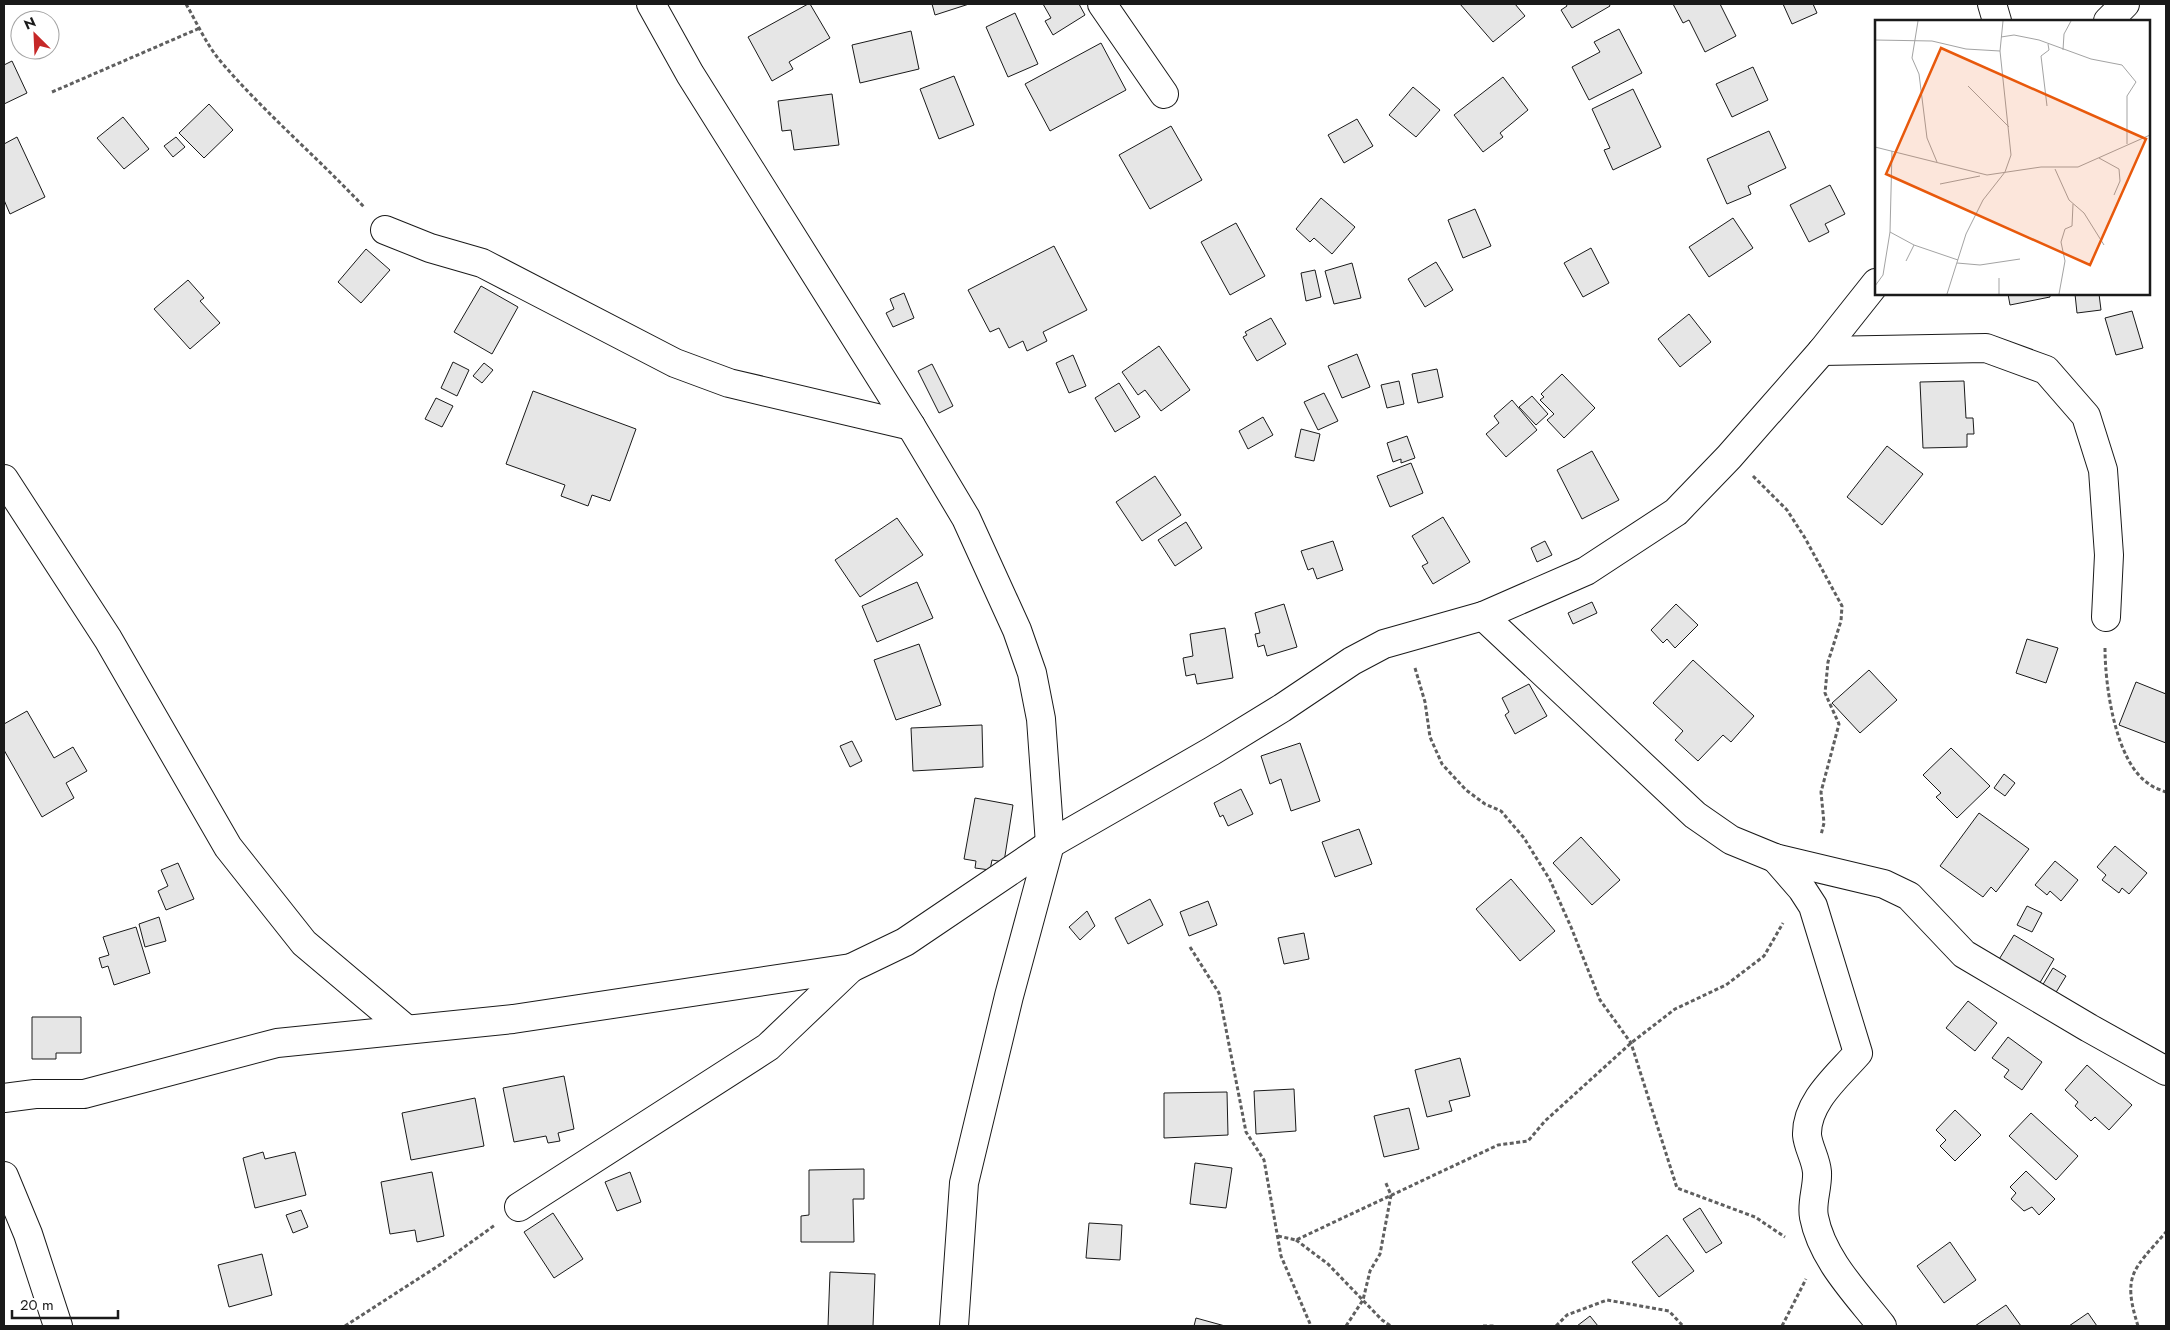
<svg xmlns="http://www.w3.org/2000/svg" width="2170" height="1330" viewBox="0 0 2170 1330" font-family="Jost,sans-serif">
  <rect width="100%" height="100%" fill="#fff"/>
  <g fill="#e6e6e6" stroke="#1a1a1a">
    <path d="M808,4H810L830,38L789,62L793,69L772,81L748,37Z"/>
    <path d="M932,4H969L935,15Z"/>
    <path d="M1043,4H1079L1085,15L1053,35L1045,21L1051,18Z"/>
    <path d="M1460,4H1515L1525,16L1493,42Z"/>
    <path d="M1566,4H1609L1610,6L1572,28L1561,10L1567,6Z"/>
    <path d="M1673,4H1720L1736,36L1705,52L1689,20L1683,23Z"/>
    <path d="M1783,4H1813L1817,13L1792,24Z"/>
    <path d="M1015,13L1038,64L1008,77L986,27Z"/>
    <path d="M1619,29L1642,73L1589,100L1572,67L1600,52L1594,42Z"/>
    <path d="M911,31L919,69L860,83L852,45Z"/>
    <path d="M1101,43L1126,90L1050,131L1025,84Z"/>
    <path d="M12,61L27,93L4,104V65Z"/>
    <path d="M1753,67L1768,100L1732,117L1716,84Z"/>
    <path d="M954,76L974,125L939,139L920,89Z"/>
    <path d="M1503,77L1528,110L1500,133L1503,137L1483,152L1454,115Z"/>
    <path d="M1413,87L1440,110L1416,137L1389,115Z"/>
    <path d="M1633,89L1661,147L1613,170L1604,150L1610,148L1592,109Z"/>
    <path d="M832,94L839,145L794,150L791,130L782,131L778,101Z"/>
    <path d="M209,104L233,130L204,158L179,133Z"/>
    <path d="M123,117L149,149L124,169L97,138Z"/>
    <path d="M1357,119L1373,146L1344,163L1328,135Z"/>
    <path d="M1171,126L1202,180L1150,209L1119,155Z"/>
    <path d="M1769,131L1786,168L1748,186L1751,194L1727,204L1707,159Z"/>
    <path d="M17,137L45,197L10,214L4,200V144Z"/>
    <path d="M176,137L185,147L173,157L164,146Z"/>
    <path d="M1830,185L1845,214L1825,224L1829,232L1809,242L1790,205Z"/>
    <path d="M1321,198L1355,227L1332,254L1314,238L1310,242L1296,229Z"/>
    <path d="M1475,209L1491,246L1463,258L1448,220Z"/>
    <path d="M1733,218L1753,248L1709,277L1689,247Z"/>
    <path d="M1236,223L1265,276L1230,295L1201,242Z"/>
    <path d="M1054,246L1087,310L1043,332L1047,341L1027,351L1023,341L1009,348L999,328L990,332L968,290Z"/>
    <path d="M1591,248L1609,283L1583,297L1564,263Z"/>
    <path d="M366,249L390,270L361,303L338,282Z"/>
    <path d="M1436,262L1453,290L1425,307L1408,279Z"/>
    <path d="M1352,263L1361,298L1334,304L1325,271Z"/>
    <path d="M1315,270L1321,297L1306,301L1301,273Z"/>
    <path d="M188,280L204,298L200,301L220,323L190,349L154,309Z"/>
    <path d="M481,286L518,307L492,354L454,332Z"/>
    <path d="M904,293L914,318L893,327L886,313L894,309L890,299Z"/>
    <path d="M2008,294H2050V297L2010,305Z"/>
    <path d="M2075,294H2099L2101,310L2077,313Z"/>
    <path d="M2132,311L2143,348L2116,355L2105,318Z"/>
    <path d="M1689,314L1711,342L1680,367L1658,339Z"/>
    <path d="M1271,318L1286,344L1257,361L1243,337L1247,335L1245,332Z"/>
    <path d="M1159,346L1190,390L1161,411L1145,390L1138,395L1122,372Z"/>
    <path d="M1357,354L1370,387L1342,398L1328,366Z"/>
    <path d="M1073,355L1086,386L1069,393L1056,363Z"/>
    <path d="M453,362L469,370L457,396L441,388Z"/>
    <path d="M484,363L493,370L482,383L473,376Z"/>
    <path d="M932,364L953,406L939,413L918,371Z"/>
    <path d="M1437,369L1443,397L1418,403L1412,374Z"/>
    <path d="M1562,374L1595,408L1564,438L1547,420L1554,414L1540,400L1544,397L1541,394Z"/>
    <path d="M1399,381L1404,404L1387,408L1381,385Z"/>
    <path d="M1964,381L1966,418H1973L1974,434H1967V447L1923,448L1920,382Z"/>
    <path d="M1119,383L1140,417L1115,432L1095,398Z"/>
    <path d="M533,391L636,429L610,501L592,495L588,506L561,496L565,485L506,464Z"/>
    <path d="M1324,393L1338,421L1318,430L1304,402Z"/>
    <path d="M1532,396L1548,414L1536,425L1519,407Z"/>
    <path d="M436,398L453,406L442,427L425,419Z"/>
    <path d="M1512,400L1537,430L1506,457L1486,434L1499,423L1494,416Z"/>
    <path d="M1263,417L1273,435L1248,449L1239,431Z"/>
    <path d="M1301,429L1320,434L1314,461L1295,457Z"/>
    <path d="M1407,436L1415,458L1401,463V459L1393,462L1387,443Z"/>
    <path d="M1887,446L1923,474L1882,525L1847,497Z"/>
    <path d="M1592,451L1619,500L1582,519L1557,470Z"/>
    <path d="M1411,463L1423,493L1390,507L1377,476Z"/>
    <path d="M1155,476L1181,515L1142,541L1116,502Z"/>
    <path d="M1443,517L1470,562L1433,584L1422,566L1428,563L1412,536Z"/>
    <path d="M897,518L923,555L860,597L835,560Z"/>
    <path d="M1186,522L1202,548L1175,566L1158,540Z"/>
    <path d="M1333,541L1343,570L1317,579L1313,568L1308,570L1301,551Z"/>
    <path d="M1545,541L1552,555L1537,562L1531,548Z"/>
    <path d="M917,582L933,618L877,642L862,606Z"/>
    <path d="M1592,602L1597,613L1573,624L1568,613Z"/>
    <path d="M1284,604L1297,647L1267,656L1264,645L1258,647L1255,634L1260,633L1255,613Z"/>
    <path d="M1676,604L1698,625L1675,648L1667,639L1663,643L1651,630Z"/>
    <path d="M1225,628L1233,678L1197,684L1195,674L1186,676L1183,658L1193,656L1190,634Z"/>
    <path d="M2027,639L2058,648L2046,683L2016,673Z"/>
    <path d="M919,644L941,705L896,720L874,660Z"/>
    <path d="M1693,660L1754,716L1731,742L1723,735L1698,761L1675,740L1683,731L1653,703Z"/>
    <path d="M1869,670L1897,700L1860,733L1832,703Z"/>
    <path d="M2136,682L2166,694V743L2119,725Z"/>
    <path d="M1529,684L1547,716L1515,734L1505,715L1509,712L1502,698Z"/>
    <path d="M27,711L54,758L73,747L87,771L66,783L74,798L42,817L4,750V724Z"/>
    <path d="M982,725L983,767L913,771L911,728Z"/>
    <path d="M852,741L862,761L850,767L840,746Z"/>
    <path d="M1300,743L1320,801L1291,811L1281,779L1270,784L1261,756Z"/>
    <path d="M1951,748L1990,786L1957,818L1936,797L1941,793L1923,775Z"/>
    <path d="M2004,774L2015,783L2005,796L1994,788Z"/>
    <path d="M1241,789L1253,814L1228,826L1223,815L1220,817L1214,803Z"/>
    <path d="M975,798L1013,805L1004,862L992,860L990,870L975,868L976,861L964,859Z"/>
    <path d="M1979,813L2029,849L1996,892L1991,887L1983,897L1940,866Z"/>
    <path d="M1359,829L1372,864L1335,877L1322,842Z"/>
    <path d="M1581,837L1620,880L1592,905L1553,863Z"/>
    <path d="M2115,846L2147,873L2129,894L2122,888L2119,893L2102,880L2106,875L2097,867Z"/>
    <path d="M2055,861L2078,880L2061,901L2050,891L2047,895L2035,885Z"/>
    <path d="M178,863L194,899L166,910L158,891L168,886L161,870Z"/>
    <path d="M1511,879L1555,931L1520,961L1476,909Z"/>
    <path d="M1150,899L1163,925L1128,944L1115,918Z"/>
    <path d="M1208,901L1217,925L1189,936L1180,912Z"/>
    <path d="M2027,906L2042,913L2032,932L2017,925Z"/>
    <path d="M1087,911L1095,926L1080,940L1069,927Z"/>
    <path d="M159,917L166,941L145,947L139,924Z"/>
    <path d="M136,927L150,973L114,985L108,966L102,968L99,958L109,955L103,937Z"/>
    <path d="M1304,933L1309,959L1284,964L1278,938Z"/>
    <path d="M2014,935L2054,959L2038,986L1998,961Z"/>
    <path d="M2053,968L2066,976L2055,994L2042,986Z"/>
    <path d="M1968,1001L1997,1023L1975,1051L1946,1028Z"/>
    <path d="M32,1017H81V1053H56V1059H32Z"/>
    <path d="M2008,1037L2042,1062L2022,1090L2004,1077L2009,1070L1992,1058Z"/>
    <path d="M1460,1058L1470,1096L1449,1101L1452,1111L1427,1117L1415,1070Z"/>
    <path d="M2087,1065L2132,1105L2109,1130L2095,1117L2091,1121L2075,1106L2078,1102L2065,1090Z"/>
    <path d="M564,1076L574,1129L558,1133L560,1141L548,1143L546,1136L514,1142L503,1088Z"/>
    <path d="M1294,1089L1296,1131L1256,1134L1254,1091Z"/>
    <path d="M1227,1092L1228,1135L1164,1138V1093Z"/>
    <path d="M475,1098L484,1146L411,1160L402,1113Z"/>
    <path d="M1409,1108L1419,1149L1384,1157L1374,1116Z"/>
    <path d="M1955,1110L1981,1135L1955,1161L1940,1146L1946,1140L1936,1130Z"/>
    <path d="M2031,1113L2078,1156L2056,1180L2009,1136Z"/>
    <path d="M263,1152L265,1159L295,1152L306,1195L255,1208L243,1158Z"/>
    <path d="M1195,1163L1232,1168L1226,1208L1190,1204Z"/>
    <path d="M864,1169V1199H853L854,1242H801V1216L809,1215V1170Z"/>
    <path d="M2026,1171L2055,1199L2039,1215L2032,1207L2024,1211L2011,1199L2016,1193L2010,1187Z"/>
    <path d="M432,1172L444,1236L417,1242L415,1230L390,1234L381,1182Z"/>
    <path d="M630,1172L641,1202L617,1211L605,1182Z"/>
    <path d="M1700,1208L1722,1243L1706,1253L1683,1219Z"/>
    <path d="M301,1210L308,1227L293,1233L286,1215Z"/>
    <path d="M553,1213L583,1259L554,1278L524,1232Z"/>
    <path d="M1089,1223L1122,1225L1120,1260L1086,1258Z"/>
    <path d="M1667,1235L1694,1271L1659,1297L1632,1262Z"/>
    <path d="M1950,1242L1976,1280L1944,1303L1917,1266Z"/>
    <path d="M262,1254L272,1295L229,1307L218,1265Z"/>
    <path d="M830,1272L875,1274L873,1326H828Z"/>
    <path d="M2006,1305L2021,1326H1975Z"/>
    <path d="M2088,1313L2097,1326H2069Z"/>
    <path d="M1590,1316L1598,1326H1577Z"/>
    <path d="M1196,1318L1225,1326H1194Z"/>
  </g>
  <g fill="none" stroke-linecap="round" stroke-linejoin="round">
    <defs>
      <g id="street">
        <path d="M1102,4L1164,94"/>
        <path d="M1992,4L1997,21"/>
        <path d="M2108,21L2125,4"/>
        <path d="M385,230L430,248L482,263L675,363L729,383L911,426"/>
        <path d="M1822,351L1986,348L2046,370L2086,416L2103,470L2109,555L2106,617"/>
        <path d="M4,479L108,639L228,847L304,943L406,1029"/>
        <path d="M1483,616L1695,815L1731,840L1775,858L1884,884L1909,896L1964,954L2089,1028L2166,1071"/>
        <path d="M1775,858L1802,889L1813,906L1858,1053C1838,1076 1806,1102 1807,1135C1808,1147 1816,1159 1817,1172C1818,1187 1811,1203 1814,1217C1822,1259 1857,1294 1882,1326"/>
        <path d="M4,1098L35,1094H84L277,1043L513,1019L851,968L905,942L1050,844L1212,751L1282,708L1352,661L1384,644L1483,616L1586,571L1676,512L1729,457L1822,351L1876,283"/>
        <path d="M4,1176L28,1234L58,1326"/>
        <path d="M519,1207L768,1047L851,968"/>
      </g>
      <path id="secondary" d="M651,4L690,74L911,426L966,518L1017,630L1032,673L1041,719L1050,844L1009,996L964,1183L954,1326"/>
    </defs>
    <use href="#street" stroke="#1a1a1a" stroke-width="30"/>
    <use href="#secondary" stroke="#1a1a1a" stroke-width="30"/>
    <g stroke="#5f5f5f" stroke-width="3" stroke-dasharray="4 2.5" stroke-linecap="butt">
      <path d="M186,4C197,23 207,46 222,63C266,114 318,158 364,207"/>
      <path d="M52,92L200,28"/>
      <path d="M1753,476L1787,510L1805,538L1842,606L1841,621L1828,662L1825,693L1839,724L1821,792L1824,823L1821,835"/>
      <path d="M2105,648C2105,685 2115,762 2149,784C2154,788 2161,790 2166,792"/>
      <path d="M1415,668L1425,702L1430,737L1442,764L1466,790L1485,804L1501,811L1524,838L1550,880L1571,927L1600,1000L1631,1043L1677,1188L1755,1217L1785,1237"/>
      <path d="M1190,947L1219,993L1246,1132L1264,1160L1281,1256L1311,1326"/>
      <path d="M1278,1236L1296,1240L1498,1145L1528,1141L1545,1121L1631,1043L1675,1009L1726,985L1764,956L1783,923"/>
      <path d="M1296,1240L1328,1264L1382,1320L1391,1326"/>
      <path d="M345,1326L438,1266L495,1225"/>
      <path d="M1346,1326L1363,1300L1370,1271L1380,1254L1391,1195L1385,1181"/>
      <path d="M1483,1326H1496"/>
      <path d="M1556,1326L1567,1315L1607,1300L1669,1311L1683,1326"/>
      <path d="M1782,1326L1806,1279"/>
      <path d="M2138,1326C2122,1275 2133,1270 2166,1232"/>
    </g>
    <use href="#street" stroke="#fff" stroke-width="28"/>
    <use href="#secondary" stroke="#fff" stroke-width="28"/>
  </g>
  <g transform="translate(1875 20)">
    <rect width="275" height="275" fill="#fff"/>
    <path fill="none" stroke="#a3a3a3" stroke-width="1" d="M43,1L37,38L44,54L52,118L62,142M126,17L139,15L164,20L216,39L247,45L261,62L252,76V124M0,20L57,21L91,29L125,31M188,30L189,14L196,1M93,66L134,107M172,86L166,36L174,30L173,24M0,127L112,155L166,147H203L275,115M17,131L15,212L39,225L83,240M224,138L244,149L245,161L239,175M180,149L194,180L209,193L229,225M65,164L105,156M31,241L39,225M82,243L105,245L145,239M124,258V274M0,266L8,255L15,212M72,274L91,214L108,180L130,152L136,135L125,31L128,1M184,274L190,241L186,222L190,209L197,206L198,184"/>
    <path fill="#e8590c" fill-opacity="0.15" stroke="#e8590c" stroke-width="2.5" d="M66,28L271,119L215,245L11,154Z"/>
    <rect width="275" height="275" fill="none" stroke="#1a1a1a" stroke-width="2.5"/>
  </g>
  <rect width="2170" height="1330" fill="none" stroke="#1a1a1a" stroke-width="10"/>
  <g transform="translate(35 35) rotate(336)"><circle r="24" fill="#ffffff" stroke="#a3a3a3"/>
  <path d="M0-4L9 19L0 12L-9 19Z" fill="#c62828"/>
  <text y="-8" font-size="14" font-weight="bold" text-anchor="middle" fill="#1a1a1a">N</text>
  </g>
  <path d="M12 1310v8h106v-8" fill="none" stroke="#1a1a1a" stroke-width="2.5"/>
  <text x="20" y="1310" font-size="15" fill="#1a1a1a" stroke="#ffffff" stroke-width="4" paint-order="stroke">20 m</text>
</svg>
